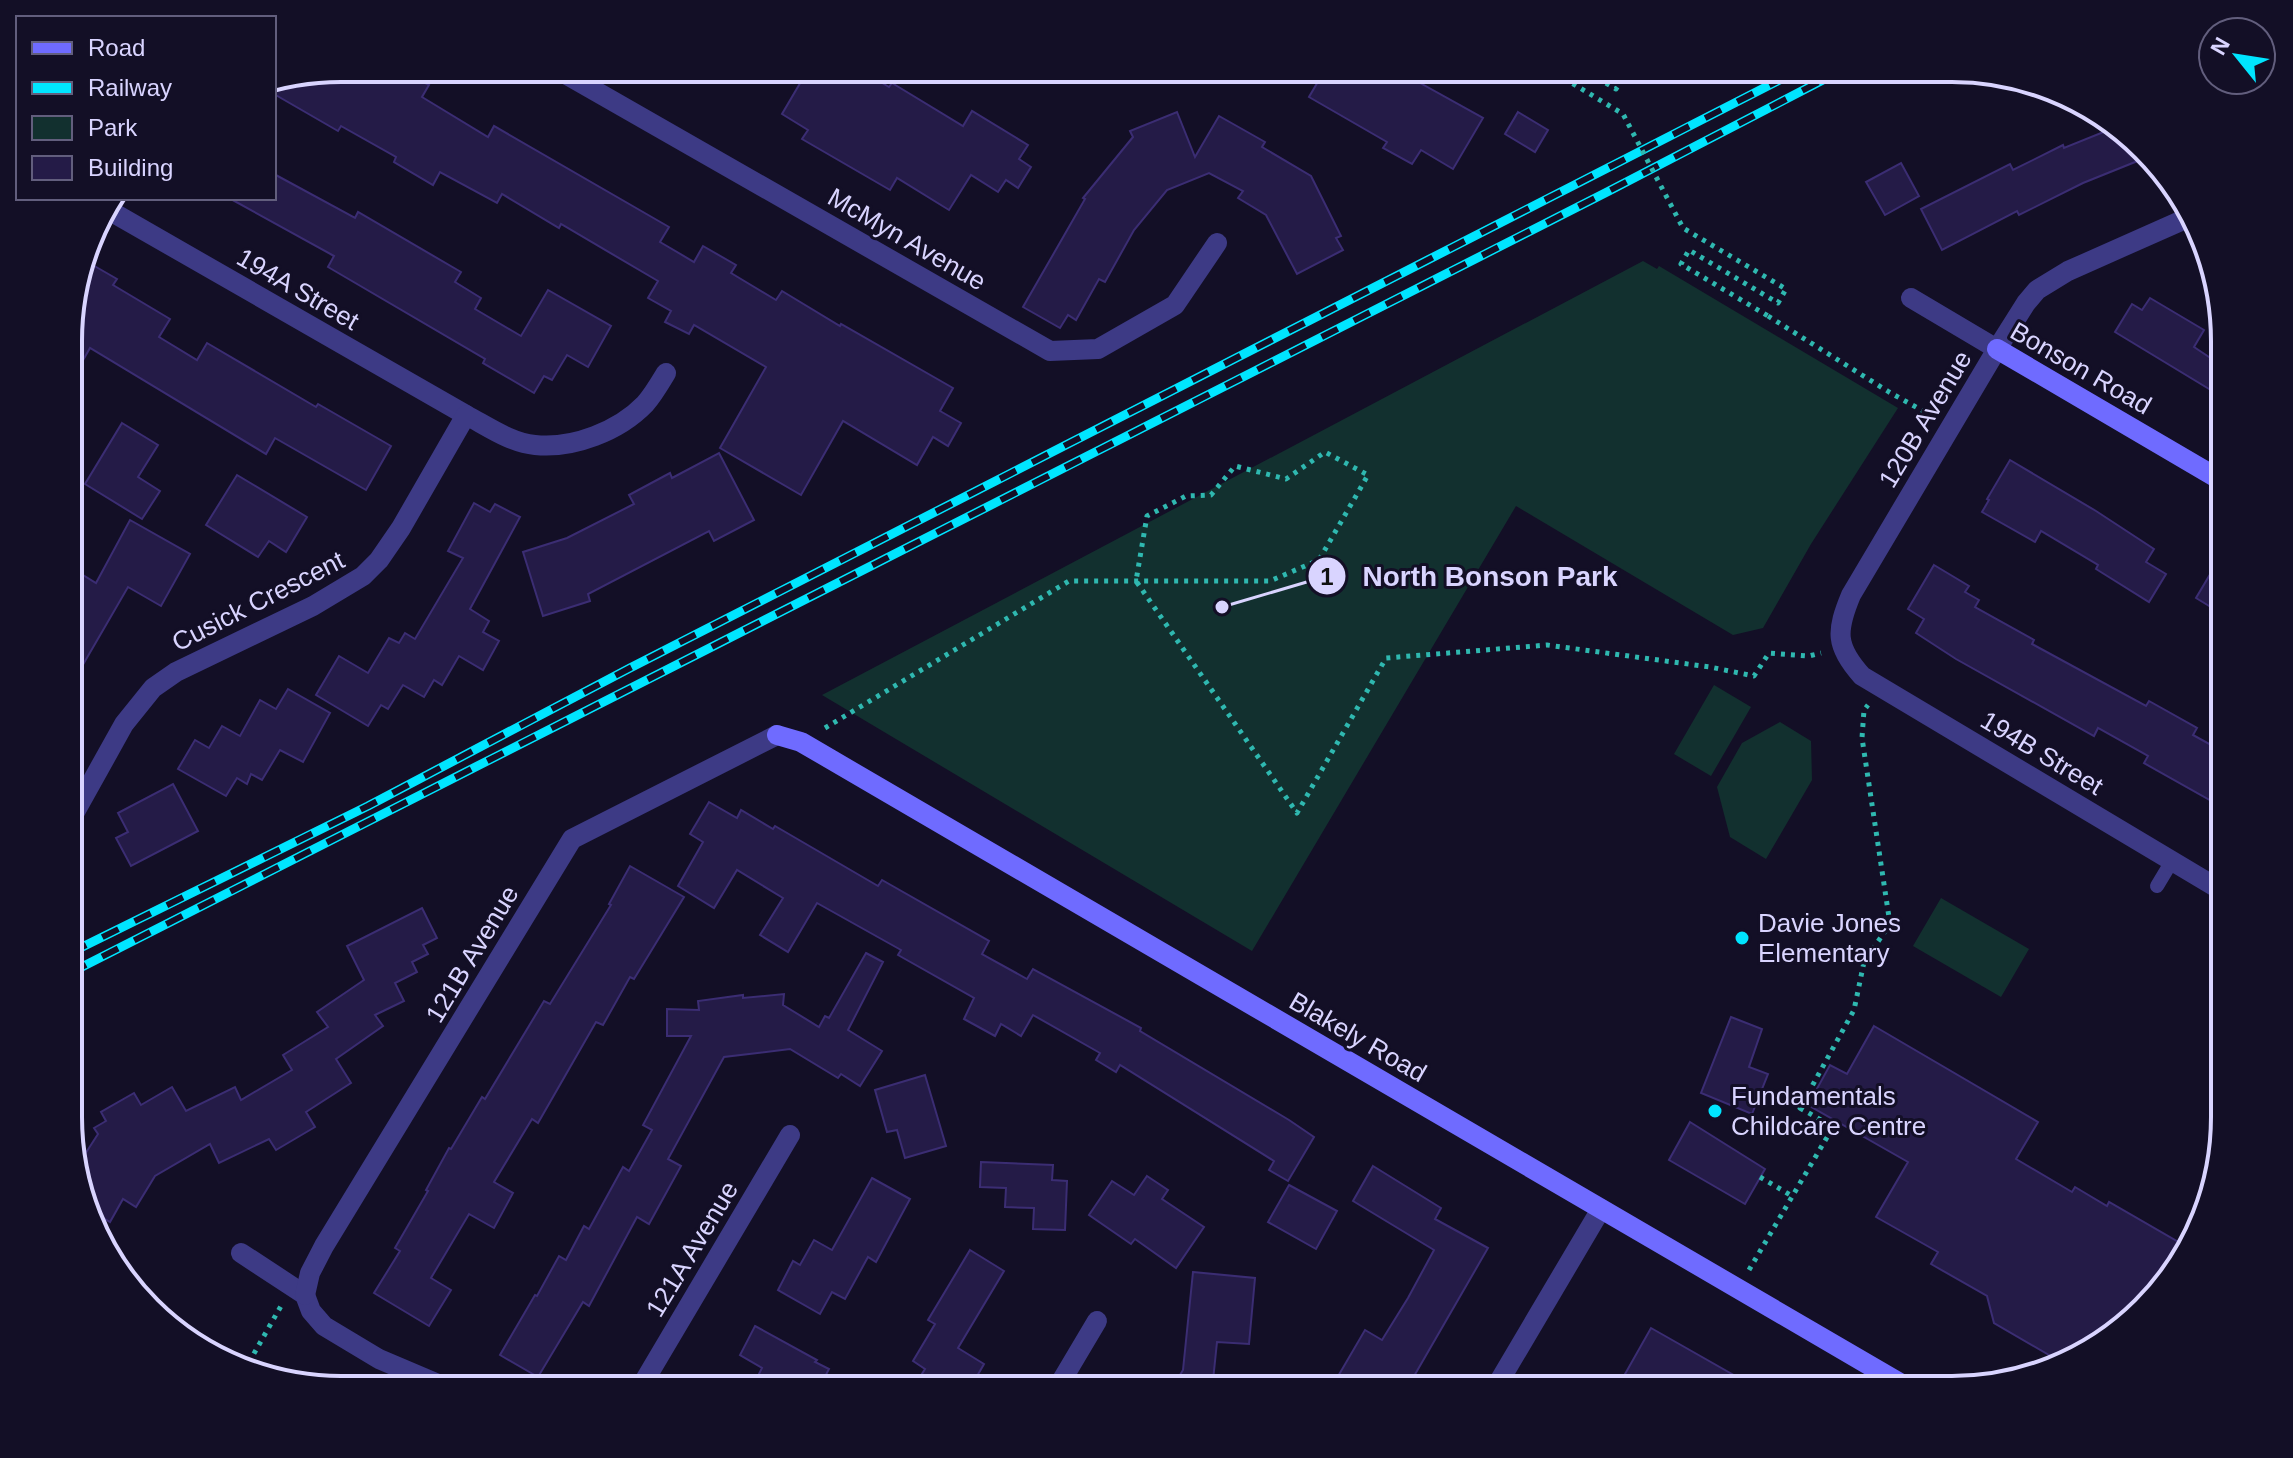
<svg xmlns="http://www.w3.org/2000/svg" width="2293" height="1458" viewBox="0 0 2293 1458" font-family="Arial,sans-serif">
  <rect width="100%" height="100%" fill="#130f26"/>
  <g fill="#12302f">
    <path d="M1643,261L1657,269L1659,266L1898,408L1811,544L1763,628L1733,635L1516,506L1252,951L822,695Z"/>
    <path d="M1714,685L1751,707L1711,776L1674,754Z"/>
    <path d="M1780,722L1811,741L1812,780L1766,859L1730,837L1717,787L1742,743Z"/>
    <path d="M1941,898L2029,949L2001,997L1913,946Z"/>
  </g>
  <g fill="#241b47" stroke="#3b2d73" stroke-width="2">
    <path d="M341,68H359L377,79L383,68H398L429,85L422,97L488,137L494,126L669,227L660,242L694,262L703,246L736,265L731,273L776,300L782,291L840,326L841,324L953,388L940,411L961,423L948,446L933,437L917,465L843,421L801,495L720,448L766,367L694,325L689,334L665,322L671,311L648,298L658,281L561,224L559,228L502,194L497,203L440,172L433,185L394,162L396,157L341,126L338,131L274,94V81Z"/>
    <path d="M809,68H857L889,87L892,83L963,126L972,111L1028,145L1019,159L1031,167L1018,188L1006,180L998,192L971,175L949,210L897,178L890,190L802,139L808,130L782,114Z"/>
    <path d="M1326,68H1393L1483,118L1453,169L1421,150L1412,164L1383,148L1387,142L1309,97Z"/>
    <path d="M1177,112L1195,157L1219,116L1265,142L1262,147L1311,176L1341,236L1336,238L1343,250L1297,274L1266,215L1238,198L1243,191L1209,173L1167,190L1134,230L1105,282L1099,279L1076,320L1068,315L1060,328L1023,307L1085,199L1083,198L1133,137L1130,131Z"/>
    <path d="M1518,112L1548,130L1535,152L1505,134Z"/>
    <path d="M2116,127L2145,158L2083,183L2019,215L2017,211L1942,250L1921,209L2010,164L2013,170L2063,145L2064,148Z"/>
    <path d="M1901,163L1919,196L1885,215L1866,182Z"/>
    <path d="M274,174L355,218L358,212L461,272L455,282L481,298L475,309L521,336L548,290L611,326L588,367L567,355L552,380L544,376L534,393L483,363L485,359L328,267L334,256L229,198H274Z"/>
    <path d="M84,260L117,279L113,285L170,319L159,337L197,360L207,343L316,407L318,404L391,446L366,490L275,438L266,454L90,348L70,383V306Z"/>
    <path d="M2150,298L2204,330L2194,347L2224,367V398L2115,332L2132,304L2142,310Z"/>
    <path d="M122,423L158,445L138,477L160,491L142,519L85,484Z"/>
    <path d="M719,453L754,520L714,541L709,531L588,594L590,601L543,616L523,552L567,538L634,504L629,495L670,473L672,478Z"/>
    <path d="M2010,460L2096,511L2154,549L2146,562L2166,574L2149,602L2096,569L2098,565L2041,531L2035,542L1982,512L1989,500L1987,499Z"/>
    <path d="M237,475L307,517L286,552L269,541L258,557L206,525Z"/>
    <path d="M474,503L490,512L495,504L520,517L470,609L489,621L483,632L499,641L483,670L459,656L442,685L434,680L424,697L403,685L388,709L381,705L368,726L316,695L339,656L368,673L389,638L399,643L405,633L415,639L463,558L448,551Z"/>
    <path d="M130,520L190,554L161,606L128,587L70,687V567L96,583Z"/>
    <path d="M2224,551V615L2196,598Z"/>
    <path d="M1934,565L1969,586L1965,592L1979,600L1975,607L2034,640L2032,644L2146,706L2149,701L2197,728L2193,735L2224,752V808L2144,763L2148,756L2098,728L2094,736L1956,659L1916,633L1924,619L1908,609Z"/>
    <path d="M288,689L330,713L303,762L280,750L262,780L251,774L247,784L237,778L226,796L178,769L195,740L209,748L222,726L240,736L260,700L276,709Z"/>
    <path d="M173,784L198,831L131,866L116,838L128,832L118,813Z"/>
    <path d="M709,802L737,818L741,810L773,829L775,826L878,886L882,880L989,941L982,954L1027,979L1033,969L1141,1028L1140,1031L1289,1120L1314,1137L1288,1181L1269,1170L1274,1161L1120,1065L1116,1072L1096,1060L1100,1053L1033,1015L1021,1036L1001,1024L995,1036L964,1019L974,998L898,955L901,950L817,903L788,952L760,935L783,898L737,870L714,908L678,886L703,842L690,834Z"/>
    <path d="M630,866L684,897L634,979L630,977L603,1025L596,1022L538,1123L532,1119L494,1182L513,1193L494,1228L469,1214L431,1278L451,1290L429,1326L374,1293L400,1251L395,1248L428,1191L426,1190L449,1148L451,1149L482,1097L485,1099L544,1001L550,1004L611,905L609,904Z"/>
    <path d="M422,908L437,938L423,945L428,954L412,962L417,972L395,983L404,1001L375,1015L383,1026L336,1059L351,1083L306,1112L315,1127L276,1150L269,1139L219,1163L210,1144L155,1176L136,1207L123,1199L110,1222L92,1211L76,1168L98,1134L94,1128L106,1121L101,1112L134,1093L141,1105L172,1087L186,1111L235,1087L241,1100L292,1070L283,1055L328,1027L317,1012L364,980L347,946Z"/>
    <path d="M866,953L883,962L848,1030L882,1051L860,1086L841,1074L838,1078L790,1049L724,1057L668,1159L681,1166L649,1224L637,1217L589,1306L583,1302L538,1377L500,1355L535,1295L537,1296L559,1256L566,1260L584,1226L589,1229L623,1167L629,1171L652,1130L643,1125L691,1036H667V1009L699,1010L698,1001L743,995V998L784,994L783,1005L819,1027L825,1016L829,1018Z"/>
    <path d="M1731,1017L1762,1029L1749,1067L1768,1074L1752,1114L1701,1093Z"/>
    <path d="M1874,1026L2038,1122L2016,1159L2072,1192L2075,1187L2107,1206L2109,1202L2187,1247L2179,1268L2088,1354L2061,1362L1994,1323L1987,1296L1931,1264L1938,1252L1876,1217L1908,1162L1808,1105L1830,1065L1847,1074Z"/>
    <path d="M925,1075L946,1146L905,1158L897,1130L887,1132L875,1090Z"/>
    <path d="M1690,1122L1765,1169L1745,1204L1669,1160Z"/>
    <path d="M981,1162L1053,1165L1052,1180L1067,1181L1065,1230L1033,1229L1034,1208L1005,1207L1006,1188L980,1187Z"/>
    <path d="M1373,1166L1441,1208L1435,1219L1488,1248L1406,1390H1330L1365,1330L1382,1340L1408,1298L1434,1250L1353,1201Z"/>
    <path d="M1147,1176L1168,1190L1162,1199L1204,1227L1176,1268L1135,1239L1131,1244L1089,1215L1112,1181L1134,1195Z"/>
    <path d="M872,1178L910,1199L876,1262L868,1257L845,1299L832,1292L820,1314L778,1290L793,1261L800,1265L814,1240L832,1250Z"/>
    <path d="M1289,1185L1337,1211L1316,1249L1268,1222Z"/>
    <path d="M970,1250L1004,1271L958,1348L984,1364L969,1390H912L925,1369L913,1361L935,1324L928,1320Z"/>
    <path d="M1193,1272L1255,1278L1249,1344L1217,1342L1212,1390H1171L1183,1370Z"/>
    <path d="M755,1326L817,1360L815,1362L829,1369L818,1390H751L762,1368L740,1355Z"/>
    <path d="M1651,1328L1760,1390H1616Z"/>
  </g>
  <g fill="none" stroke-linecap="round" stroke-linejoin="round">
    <g stroke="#2fb8b0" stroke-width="5" stroke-dasharray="4 6" stroke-linecap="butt">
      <path d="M1580,68L1616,89L1620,82L1596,68"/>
      <path d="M1768,316L1889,392L1932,416"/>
      <path d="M825,728L1069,581H1270L1319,560L1368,475L1325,452L1286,479L1235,466L1211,495L1186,496L1147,516L1136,581L1297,813L1386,658L1547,645L1710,667L1754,676L1769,653L1809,656L1821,653"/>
      <path d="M1760,1177L1792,1196"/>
      <path d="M1749,1270L1833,1127L1800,1108L1854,1010L1864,962L1890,924L1862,738L1864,710L1868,705"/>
      <path d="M244,1371L281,1306"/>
    </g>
    <g stroke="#3d3a85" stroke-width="14">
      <path d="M2157,886L2172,861"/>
      <path d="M2223,924L2224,921"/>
    </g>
    <g stroke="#3d3a85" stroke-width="20">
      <path d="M555,68L1050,351L1098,349L1175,305L1217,243"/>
      <path d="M105,208L466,415"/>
      <path d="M2192,216L2068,271L2037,290L2026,303L1997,349L1851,595C1836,631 1835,646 1862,676L2224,892"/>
      <path d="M1911,298L1997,349"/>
      <path d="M70,821L124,724L153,688L176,672L313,606L363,576L379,560L401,528L466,415C487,426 511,443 535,445C573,449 619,431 645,404C653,395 660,383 666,373"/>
      <path d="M241,1253L305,1295L311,1311L324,1326L379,1359L452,1390"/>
      <path d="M305,1295L310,1273L324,1246L572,839L777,735"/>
      <path d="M639,1390L790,1135"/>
      <path d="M1056,1390L1097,1321"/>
      <path d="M1494,1390L1601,1209"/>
    </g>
    <g stroke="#6f6bff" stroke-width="20">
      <path d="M1997,349L2224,482"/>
      <path d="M777,735L801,742L1910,1389"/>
    </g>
    <defs>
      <g id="rail">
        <path d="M70,953L368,806L630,668L1803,68"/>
        <path d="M70,973L1609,191L1846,68"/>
      </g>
    </defs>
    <use href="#rail" stroke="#00e5ff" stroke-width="9"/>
    <use href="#rail" stroke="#130f26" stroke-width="6" stroke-dasharray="18" stroke-linecap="butt"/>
    <path stroke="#2fb8b0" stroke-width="5" stroke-dasharray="4 6" stroke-linecap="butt" d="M1547,68L1623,114L1683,228L1786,289L1778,303L1689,250L1681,264L1768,316"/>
  </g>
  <g fill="#00e5ff" stroke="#130f26" stroke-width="3">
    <circle cx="1742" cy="938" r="8"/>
    <circle cx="1715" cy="1111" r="8"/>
  </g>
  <g text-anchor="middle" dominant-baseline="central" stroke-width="6" stroke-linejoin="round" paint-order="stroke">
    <g font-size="26" fill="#d9d4ff" stroke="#130f26">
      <text transform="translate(907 239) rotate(30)">McMyn Avenue</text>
      <text transform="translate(298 289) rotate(30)">194A Street</text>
      <text transform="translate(2081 368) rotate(30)">Bonson Road</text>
      <text transform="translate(1925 419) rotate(-59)">120B Avenue</text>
      <text transform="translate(258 601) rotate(-27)">Cusick Crescent</text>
      <text transform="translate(2042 753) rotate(31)">194B Street</text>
      <text transform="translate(472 954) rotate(-59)">121B Avenue</text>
      <text transform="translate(1358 1037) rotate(30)">Blakely Road</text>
      <text transform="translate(692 1249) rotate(-59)">121A Avenue</text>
    </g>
    <g font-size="26" fill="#d9d4ff" stroke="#130f26" text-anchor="start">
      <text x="1758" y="923">Davie Jones<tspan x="1758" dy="30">Elementary</tspan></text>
      <text x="1731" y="1096">Fundamentals<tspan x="1731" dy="30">Childcare Centre</tspan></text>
    </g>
  </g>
  <path d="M0 0H2293V1458H0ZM341 82H1952A259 259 0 0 1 2211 341V1117A259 259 0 0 1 1952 1376H341A259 259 0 0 1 82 1117V341A259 259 0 0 1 341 82Z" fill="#130f26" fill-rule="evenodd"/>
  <path fill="none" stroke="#d9d4ff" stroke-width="4" d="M341 82H1952A259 259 0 0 1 2211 341V1117A259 259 0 0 1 1952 1376H341A259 259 0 0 1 82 1117V341A259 259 0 0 1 341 82Z"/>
  <path fill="none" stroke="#d9d4ff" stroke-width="3" d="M1222 607L1327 576"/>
  <g fill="#d9d4ff" stroke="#130f26" stroke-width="3">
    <circle cx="1222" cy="607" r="8"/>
    <circle cx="1327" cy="576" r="20"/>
  </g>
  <g font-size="24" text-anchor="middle" font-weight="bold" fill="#111">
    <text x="1327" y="585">1</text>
  </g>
  <g font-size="28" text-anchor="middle" font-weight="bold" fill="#d9d4ff" stroke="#130f26" stroke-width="6" stroke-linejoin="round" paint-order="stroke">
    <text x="1490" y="586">North Bonson Park</text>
  </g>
  <rect x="16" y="16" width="260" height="184" fill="#130f26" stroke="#625e7d" stroke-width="2"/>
  <rect x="32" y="42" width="40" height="12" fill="#6f6bff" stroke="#625e7d" stroke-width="2"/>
  <text x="88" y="56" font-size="24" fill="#d9d4ff">Road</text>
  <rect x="32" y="82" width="40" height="12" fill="#00e5ff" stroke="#625e7d" stroke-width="2"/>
  <text x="88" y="96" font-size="24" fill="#d9d4ff">Railway</text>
  <rect x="32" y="116" width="40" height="24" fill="#12302f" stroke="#625e7d" stroke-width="2"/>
  <text x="88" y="136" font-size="24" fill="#d9d4ff">Park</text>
  <rect x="32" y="156" width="40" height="24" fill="#241b47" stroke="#625e7d" stroke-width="2"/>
  <text x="88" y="176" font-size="24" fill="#d9d4ff">Building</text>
  <g transform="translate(2237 56) rotate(300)"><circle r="38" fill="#130f26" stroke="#625e7d" stroke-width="2"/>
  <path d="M0-6L14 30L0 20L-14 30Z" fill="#00e5ff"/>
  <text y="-12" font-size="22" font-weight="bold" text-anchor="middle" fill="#d9d4ff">N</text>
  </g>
</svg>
